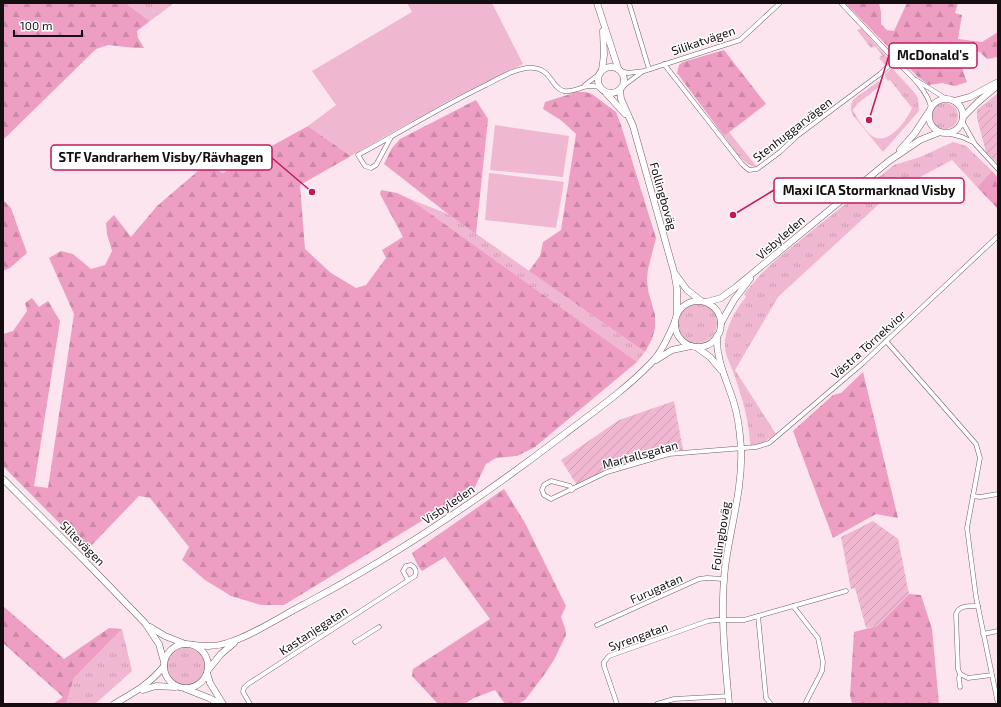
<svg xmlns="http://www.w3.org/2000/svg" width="1001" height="707" viewBox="0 0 1001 707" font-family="'Exo 2',sans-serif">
  <defs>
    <pattern id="grass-tufts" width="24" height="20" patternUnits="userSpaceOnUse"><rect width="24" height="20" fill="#f0b7d0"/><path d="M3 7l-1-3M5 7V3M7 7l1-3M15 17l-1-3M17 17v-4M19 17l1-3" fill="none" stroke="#cd9cb2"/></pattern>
    <pattern id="forest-firs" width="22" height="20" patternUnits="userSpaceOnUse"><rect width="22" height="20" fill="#ef9ec3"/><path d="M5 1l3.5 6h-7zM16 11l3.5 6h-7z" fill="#cc87a6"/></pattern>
    <pattern id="garden-furrows" width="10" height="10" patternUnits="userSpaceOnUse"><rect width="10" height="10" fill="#f0b7d0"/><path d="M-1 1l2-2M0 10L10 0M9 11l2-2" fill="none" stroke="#cd9cb2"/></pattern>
  </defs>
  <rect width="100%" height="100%" fill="#fde5ef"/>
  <g fill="url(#grass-tufts)">
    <path d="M125,3H174L150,21Z"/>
    <path d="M861,28L888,58L889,62L886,66L879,58L882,55L875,46L871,48L857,30Z"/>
    <path d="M892,68L914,92L918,98L919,111L883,152L852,114C851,108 850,104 854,99L879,81L881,83L880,86L857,104L853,110C856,117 867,134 874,137C889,145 907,120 912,108L890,80L888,81L885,77V74Z"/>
    <path d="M998,93V110H977Z"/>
    <circle cx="945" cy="116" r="13"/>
    <path d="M729,132L757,167C743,166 732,146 724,136Z"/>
    <path d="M953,142L966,146L992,171L977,187L952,160L892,192L778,297L735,370L776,434L761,444L751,445L750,443C749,420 742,398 735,377C732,367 726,358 725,348C724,330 735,310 746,297L744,294L761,274L778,258L894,165L920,157Z"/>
    <path d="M410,199L448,214L645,352L637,362Z"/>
    <circle cx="697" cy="323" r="20"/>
    <path d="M122,629L132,671L95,704H66L74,678Z"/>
    <circle cx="186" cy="667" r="20"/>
  </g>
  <g fill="url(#forest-firs)">
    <path d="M4,3H125L150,21L137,31L138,38L144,48H135L108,45L96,49L3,140Z"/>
    <path d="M845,3H879L881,12V24L887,30L894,31L907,3H958L955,13L962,15L958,39L982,42L998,32V57L987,59L980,52L970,51C958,64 962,67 967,82L955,86L942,83L929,85L918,77Z"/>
    <path d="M724,50L766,104L724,136L677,73L679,65L683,62Z"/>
    <path d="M577,92H585L592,94L616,112L621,125L656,238L648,269L647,279L648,290L655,315V328L652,339L645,352L529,271L540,256L543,242L561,230L576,134L562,121L543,109L545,102Z"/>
    <path d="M476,100L488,119L476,234L448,214L384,164L392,148L400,139Z"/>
    <path d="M308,126L351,156L300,185L305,249L331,273L356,288L366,285L386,258L382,250L403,237L380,194L381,190L397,193L410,199L637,362L535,447L517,456L496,458L486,464L474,489L284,605H261L231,596L205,580L182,560L189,547L150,498L139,496L88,549L76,540L3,466V334L13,331L27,311L25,303L32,298L39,307L48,301L60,321L34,486L48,488L74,314L49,258L61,251L73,254L91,269L105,265L112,251L107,234L106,223L114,215L131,237L157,206L205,165L223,173Z"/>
    <path d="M992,171L998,178V209L977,187Z"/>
    <path d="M3,200L11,208L27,253L10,268L3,271Z"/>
    <path d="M863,372L898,518L876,514L833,538L793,431L833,395L841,393Z"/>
    <path d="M504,489L525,523L566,606L561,617L565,628L566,635L554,660L544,675L525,700L518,704H505L495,690L474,698L464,704H438L412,676L413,669L490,619L445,557L422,571L418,566L412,553Z"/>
    <path d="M909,594L921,595L932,629L939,704H852L850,695L854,632L877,626Z"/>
    <path d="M3,606L64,659L109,628L122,629L74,678L66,704H53L63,697L3,643Z"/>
  </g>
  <g fill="url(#garden-furrows)">
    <path d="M977,110H998V164L986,152L977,118Z"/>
    <path d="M674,401L683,450L675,451L605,470L577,485L561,460L619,420Z"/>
    <path d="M873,521L898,539L909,594L877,626L866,628L855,588L851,589L841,537Z"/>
  </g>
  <g fill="#f0b7d0">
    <path d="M407,3H492L523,64L450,100L351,156L308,126L336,105L312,71L412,12Z"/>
    <path d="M495,125L569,136L563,177L490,170Z"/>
    <path d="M489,173L564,182L556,228L485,220Z"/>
  </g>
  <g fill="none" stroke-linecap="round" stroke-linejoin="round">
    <defs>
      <g id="street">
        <path d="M629,3L649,69"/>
        <path d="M841,3L895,60"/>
        <path d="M664,64L742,164L749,170L757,169L780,152L797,136L880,74L895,60C909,74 926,88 931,107"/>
        <path d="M621,71L628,73L644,71L740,40L780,3"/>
        <path d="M916,80L945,98"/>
        <path d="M585,85L598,75"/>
        <path d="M622,87L642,72"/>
        <path d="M962,121L975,144L998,169"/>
        <path d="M947,133L962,137L973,142"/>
        <path d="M391,137L376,165L371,168L365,166L358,155C401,132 442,106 486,85C499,78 520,66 534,68C552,70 552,89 564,91C576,93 583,83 599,87"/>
        <path d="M886,341L976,444L980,458L967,528L976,597L998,704"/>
        <path d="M572,490L570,486L551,481L544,485L542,490L544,495L551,499L607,472L669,454L756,447L769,443L863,363L998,236"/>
        <path d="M973,496L980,497L998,494"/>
        <path d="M793,606L818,638L823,662L822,671L805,704"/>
        <path d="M978,606C970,606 959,605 956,614L958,669L960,674L968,678L992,675"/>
        <path d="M758,616L766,698L771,704"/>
        <path d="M597,625L699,579L707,578L724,579"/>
        <path d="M983,634L998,631"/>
        <path d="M355,642L379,627"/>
        <path d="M960,687L959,678L960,674"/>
        <path d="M250,704L243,692L244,688L248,684L415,576C417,571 416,568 411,565L406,566L403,571L408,580"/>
        <path d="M617,704L604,666V662L609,656L708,621L717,620H744L846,591"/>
        <path d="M657,704L674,699L729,696"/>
      </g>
      <g id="secondary">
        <path d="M597,3L618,68"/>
        <circle cx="611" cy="80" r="13"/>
        <path d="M602,70L604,55L603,31"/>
        <path d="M620,90L621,99L633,126L674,272L677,289V313"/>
        <path d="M606,93L625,114"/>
        <circle cx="946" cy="116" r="17"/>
        <path d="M955,101L970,97L998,82"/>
        <path d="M963,117L978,102L998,85"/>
        <path d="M900,150L915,133L928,113"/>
        <path d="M676,275L687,290L700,300"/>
        <circle cx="698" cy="324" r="23"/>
        <path d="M707,302L721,298L736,287L889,161L920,140L940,132"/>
        <path d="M721,323L734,300L750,279"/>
        <path d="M717,336C716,359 726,379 733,400C738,415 740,432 741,448C743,488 730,528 725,568C720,613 725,659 729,704"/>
        <path d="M696,347L710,357L721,370"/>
        <path d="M656,360L672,350L691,346"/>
        <path d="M3,479L84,560L145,623L159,644L164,662"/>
        <path d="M150,627L165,636L185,644"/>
        <circle cx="186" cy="666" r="22"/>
        <path d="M194,645C205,646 216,647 227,643C252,636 281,616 305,604C395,556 481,498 562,436C592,413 625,390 651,363C662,352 669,336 675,321"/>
        <path d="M208,670L221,654L234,643"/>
        <path d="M207,673L210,683L223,704"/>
        <path d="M186,689L209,698L220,704"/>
        <path d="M143,690L156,686L175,687"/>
        <path d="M114,704C133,693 150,684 164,666"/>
      </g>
    </defs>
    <use href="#street" stroke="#735f67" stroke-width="5"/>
    <use href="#secondary" stroke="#735f67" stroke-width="7"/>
    <use href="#street" stroke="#fff" stroke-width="4"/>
    <use href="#secondary" stroke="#fff" stroke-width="6"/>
  </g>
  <g text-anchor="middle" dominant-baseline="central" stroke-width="3" stroke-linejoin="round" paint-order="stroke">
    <g font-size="12" fill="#150e11" stroke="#fff">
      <text transform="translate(703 40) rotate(-19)">Silikatvägen</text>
      <text transform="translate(792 129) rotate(-38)">Stenhuggarvägen</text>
      <text transform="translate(664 196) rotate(74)">Follingboväg</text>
      <text transform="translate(780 237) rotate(-41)">Visbyleden</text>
      <text transform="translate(868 344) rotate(-42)">Västra Törnekvior</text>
      <text transform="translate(640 454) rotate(-15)">Martallsgatan</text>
      <text transform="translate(448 504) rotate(-34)">Visbyleden</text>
      <text transform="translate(720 536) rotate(-81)">Follingboväg</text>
      <text transform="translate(83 543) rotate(45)">Slitevägen</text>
      <text transform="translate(656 588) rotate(-24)">Furugatan</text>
      <text transform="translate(313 630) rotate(-33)">Kastanjegatan</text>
      <text transform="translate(638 636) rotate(-20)">Syrengatan</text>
    </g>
  </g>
  <path fill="none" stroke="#c2185b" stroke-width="1.5" d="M869 120L889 55M312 192L272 158M733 215L774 190"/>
  <g fill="#c2185b" stroke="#fff" stroke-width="1.5">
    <circle cx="869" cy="120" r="4"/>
    <circle cx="312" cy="192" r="4"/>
    <circle cx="733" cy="215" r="4"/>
  </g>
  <g fill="#fff" stroke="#c2185b" stroke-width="1.5">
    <rect x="889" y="43" width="88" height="25" rx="4"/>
    <rect x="51" y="145" width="221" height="25" rx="4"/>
    <rect x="774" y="178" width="190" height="25" rx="4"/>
  </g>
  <g font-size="13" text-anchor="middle" font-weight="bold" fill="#150e11">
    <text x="933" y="60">McDonald's</text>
    <text x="161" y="162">STF Vandrarhem Visby/Rävhagen</text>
    <text x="869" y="195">Maxi ICA Stormarknad Visby</text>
  </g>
  <rect width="1001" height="707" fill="none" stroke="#150e11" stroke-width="8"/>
  <path d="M14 30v6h68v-6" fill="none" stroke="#150e11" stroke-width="2"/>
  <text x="20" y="30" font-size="12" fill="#150e11" stroke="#ffffff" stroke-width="3" paint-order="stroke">100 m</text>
</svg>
